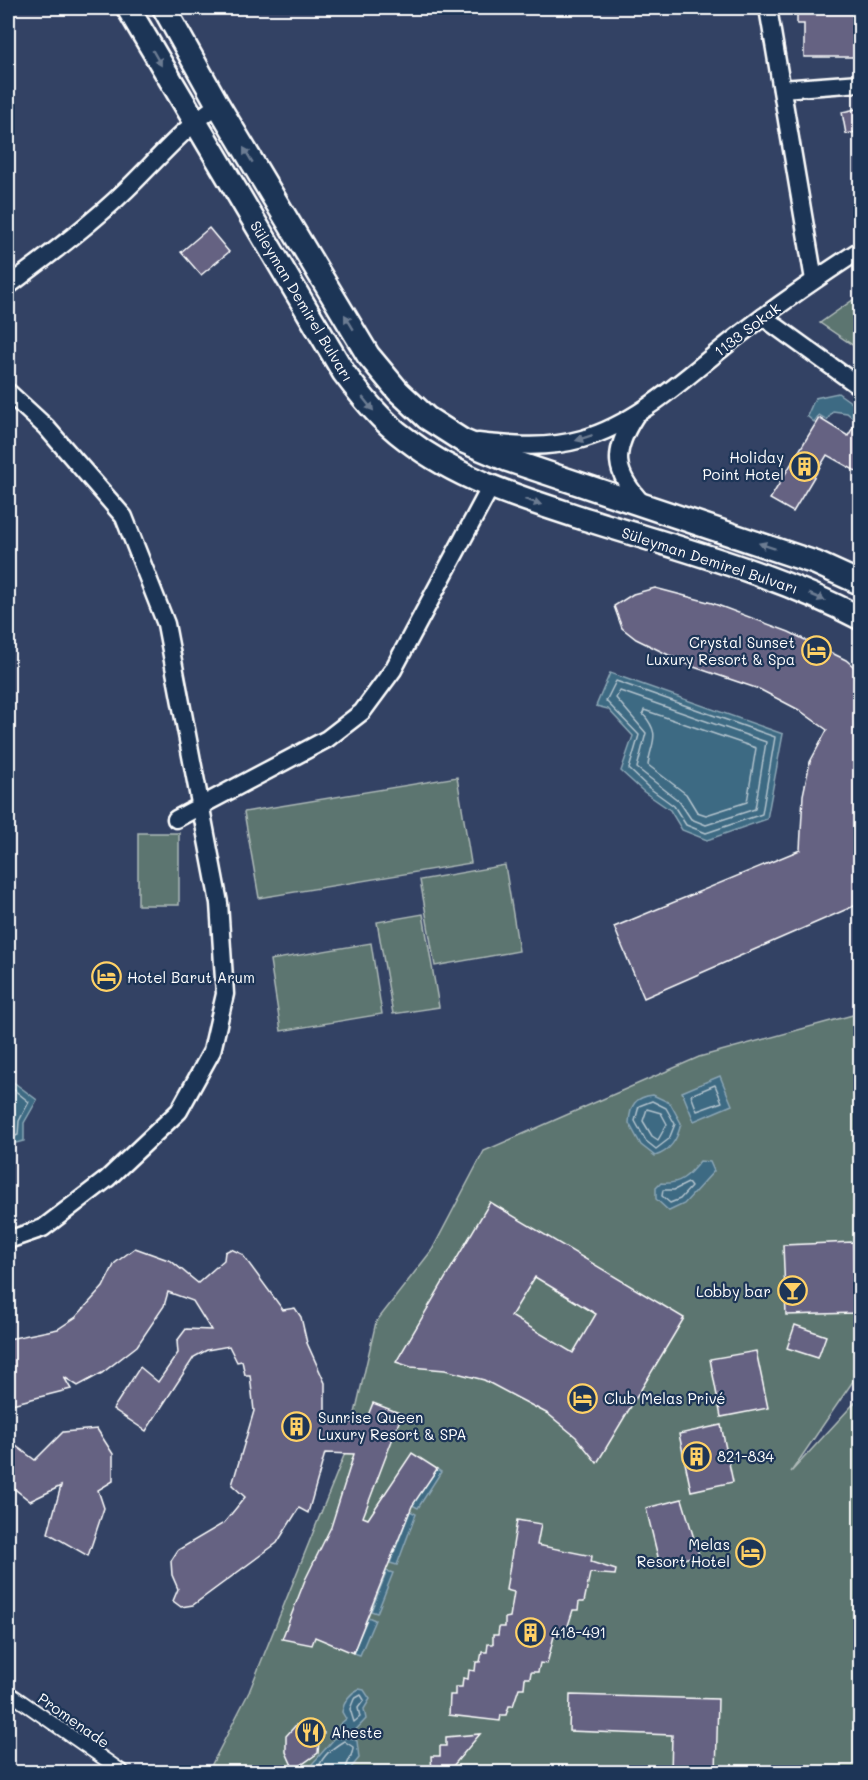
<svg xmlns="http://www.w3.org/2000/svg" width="868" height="1780" viewBox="0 0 868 1780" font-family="Mali,sans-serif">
  <rect width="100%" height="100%" fill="#334264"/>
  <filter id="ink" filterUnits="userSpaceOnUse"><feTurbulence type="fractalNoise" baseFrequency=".0167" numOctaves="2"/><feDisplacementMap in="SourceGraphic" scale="12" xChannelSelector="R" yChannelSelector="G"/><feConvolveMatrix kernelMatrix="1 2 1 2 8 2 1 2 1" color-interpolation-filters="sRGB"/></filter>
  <g filter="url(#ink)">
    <g fill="#5c7470" stroke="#aebab8" stroke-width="1.5">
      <path d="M860,295V350L820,323Z"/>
      <path d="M457,777L471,863L259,898L244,812Z"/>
      <rect x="138" y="833" width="41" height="72"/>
      <path d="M505,865L519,951L435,966L420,880Z"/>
      <path d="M423,914L439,1007L393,1014L377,922Z"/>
      <path d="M371,943L382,1014L281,1031L270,960Z"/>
      <path d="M860,1013V1371L791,1472L860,1397V1772H208L249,1692L347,1448L376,1322L432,1250L484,1151L699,1057Z"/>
    </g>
    <g fill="#3e6a83" stroke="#8ba6b5" stroke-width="1.5">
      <path d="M838,393L859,408L853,418L847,413L833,411L827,420L819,415L814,422L807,416L815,398Z"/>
      <path d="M610,673L783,734L767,819L707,840L682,830L670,810L644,792L621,771L633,736L608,709L596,706Z"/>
      <path d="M720,1076L732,1105L694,1121L682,1092Z"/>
      <path d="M8,1078L37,1100L24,1123V1141L8,1145Z"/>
      <path d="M653,1095L670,1103L681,1123C678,1138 670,1152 655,1156L641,1145L629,1123C630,1105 635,1097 653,1095Z"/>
      <path d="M700,1161L710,1162L714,1171L684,1204L669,1211L656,1199V1188L661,1183C680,1185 689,1175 700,1161Z"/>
      <path d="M437,1469L441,1472L418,1508L412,1505Z"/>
      <path d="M410,1511L416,1514L397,1565L390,1563Z"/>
      <path d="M387,1571L393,1573L377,1613L371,1611Z"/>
      <path d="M368,1617L375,1620L360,1655L353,1653Z"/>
      <path d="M359,1689L364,1690L370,1699L364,1709L366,1719L348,1738L338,1737L339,1725L346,1719L342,1712C344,1702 350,1693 359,1689Z"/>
      <path d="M335,1738H352L357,1741L359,1758L351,1768L352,1772H311L312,1764Z"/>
    </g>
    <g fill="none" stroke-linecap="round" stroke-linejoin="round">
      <g stroke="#b2c3cd" stroke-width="1.5">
        <path d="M616,681L775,737L762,814L706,833L686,825L674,806L648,787L629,769L639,735L606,701Z"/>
        <path d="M620,691L766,742L755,809L706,825L691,819L679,801L637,768L646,733L616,698Z"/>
        <path d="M644,710L756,748L747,802L706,815L697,812L686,794L648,765C651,741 662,736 643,714Z"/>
        <path d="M8,1085L29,1102L19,1121L18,1135L8,1139"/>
        <path d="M715,1085L722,1102L697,1111L691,1095Z"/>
        <path d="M652,1101L666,1108L675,1124L669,1139L656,1149L646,1141L635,1121L639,1106Z"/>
        <path d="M647,1109L661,1113L667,1124L658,1140L652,1136L643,1121Z"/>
        <path d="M688,1183L691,1187L680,1199L670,1203L662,1196L663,1190H674Z"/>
        <path d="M361,1695L364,1700L358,1708L360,1717L354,1722L350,1709L354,1699Z"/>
        <path d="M318,1772C319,1759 332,1748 344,1741L353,1747C353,1757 345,1763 346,1772"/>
      </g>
    </g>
    <g fill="#656282" stroke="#fff" stroke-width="1.5" fill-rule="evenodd">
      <path d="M797,8H861V57H804V24H797Z"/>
      <path d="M861,108V131L846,134L842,112Z"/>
      <path d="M209,228L229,252L201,275L181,252Z"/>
      <path d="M861,414V474L827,455L793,512L770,499L819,418L848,436Z"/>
      <path d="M655,588L712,603L789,632L846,660L861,673V903L644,998L614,927L800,850L803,795L810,762L827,730L799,710L759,689L691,666L636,639L622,628L614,606L633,594Z"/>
      <path d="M490,1202L684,1318L597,1463L576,1437L548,1414L484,1380L445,1370L411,1367L396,1362ZM535,1277L596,1314L573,1353L511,1316Z"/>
      <path d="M853,1242L855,1313L786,1315L783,1245Z"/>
      <path d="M135,1248L171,1261L198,1283L224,1260L225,1252L231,1249L242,1254L283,1310L295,1308L301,1317L307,1343L325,1383V1421L365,1423L373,1403L402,1414L363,1517L368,1519L412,1453L437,1469L412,1506L353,1653L315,1637L312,1645L282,1639L305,1580L331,1527L354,1454L325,1453L308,1513L299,1508L277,1543L193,1605L181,1607L173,1601L178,1589L172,1575L171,1561L178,1550L224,1523L245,1497L232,1485L254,1411L250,1375H245L242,1361L237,1362L229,1346L207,1350L194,1357L146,1431L113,1409L140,1367L158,1382L178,1353L177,1341L186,1329L211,1330L193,1301L168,1292L164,1306L137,1346L102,1373L78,1386L64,1377L71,1389L8,1405V1339L58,1329L76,1317L103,1287L115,1263Z"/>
      <path d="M795,1325L826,1336L818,1358L787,1348Z"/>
      <path d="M756,1351L768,1408L721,1417L710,1359Z"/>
      <path d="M721,1425L733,1482L691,1491L679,1434Z"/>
      <path d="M97,1429L113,1454V1481L98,1490L104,1508L88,1556L48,1533L61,1486L30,1501L11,1486L8,1447L16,1446L35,1460L63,1432Z"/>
      <path d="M682,1499L699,1555L660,1565L646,1508Z"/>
      <path d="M517,1520L541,1524L537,1545L592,1556L591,1562L616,1570L615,1575L590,1573L584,1602H579L578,1610H573L567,1629L562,1628L561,1636H554L547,1664L540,1663L538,1672H531L530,1678H525L524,1688H519L513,1706H509L506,1715H501L500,1721L449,1715L450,1695H455V1687H462L463,1678L468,1679L469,1670L475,1671L476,1662H480L482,1652H487L488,1644H493V1635H498L499,1627H505V1618L510,1617L514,1592L506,1590Z"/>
      <path d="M570,1695L718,1699L716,1773H671L672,1735L569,1731Z"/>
      <path d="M308,1723L324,1733L319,1739L318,1753L294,1770L286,1752V1736L296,1725Z"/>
      <path d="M480,1734L447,1773H432L431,1756H440V1746H446V1737Z"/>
    </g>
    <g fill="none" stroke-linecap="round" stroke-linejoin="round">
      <defs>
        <path id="pedestrian" d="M8,1692L123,1772"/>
        <g id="minor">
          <path d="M768,8L814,280"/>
          <path d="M782,89L860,83"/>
          <path d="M8,286C49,255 90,225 126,190C157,160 183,128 218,105"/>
          <path d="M763,317L860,387"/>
          <path d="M8,392L46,427L124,517L166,624L219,903L225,994L212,1051L179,1111L107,1179L43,1228L8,1240"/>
          <path d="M635,416C612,452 613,472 643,504"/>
          <path d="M478,442C514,446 547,449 582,439C639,423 688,375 734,339C775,307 817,278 860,250"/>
          <path d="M176,819L327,739L362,712L393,670L490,488"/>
        </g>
        <g id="secondary">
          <path d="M128,8L344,373C362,397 381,421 406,439C458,479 517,497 579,517C673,547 773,572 860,618"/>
          <path d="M164,8L218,105L368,355L398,391L427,418L463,441L508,460L816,563L860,583"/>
        </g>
      </defs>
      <use href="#pedestrian" stroke="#fff" stroke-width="16"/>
      <use href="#minor" stroke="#fff" stroke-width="21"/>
      <use href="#secondary" stroke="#fff" stroke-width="27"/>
      <use href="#pedestrian" stroke="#1d3557" stroke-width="12"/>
      <use href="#minor" stroke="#1d3557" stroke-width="16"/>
      <use href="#secondary" stroke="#1d3557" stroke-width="22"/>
    </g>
    <defs><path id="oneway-solid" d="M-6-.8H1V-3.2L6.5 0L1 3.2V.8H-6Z" transform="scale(1.5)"/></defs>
    <g fill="#6c7c92">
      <use href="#oneway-solid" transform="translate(157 58) rotate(60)"/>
      <use href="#oneway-solid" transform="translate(248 155) rotate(-121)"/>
      <use href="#oneway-solid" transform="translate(349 322) rotate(-121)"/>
      <use href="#oneway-solid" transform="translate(368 404) rotate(51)"/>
      <use href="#oneway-solid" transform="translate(584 438) rotate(162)"/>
      <use href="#oneway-solid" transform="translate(533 502) rotate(18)"/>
      <use href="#oneway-solid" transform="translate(767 546) rotate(-161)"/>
      <use href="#oneway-solid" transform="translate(817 597) rotate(22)"/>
    </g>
  </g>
  <defs>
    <symbol id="building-ring" viewBox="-11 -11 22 22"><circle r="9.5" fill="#1d3557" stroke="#ffd166" stroke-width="1.5"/><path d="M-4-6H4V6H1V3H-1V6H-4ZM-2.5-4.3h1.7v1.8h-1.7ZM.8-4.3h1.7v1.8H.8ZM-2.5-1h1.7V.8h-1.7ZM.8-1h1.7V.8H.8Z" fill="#ffd166"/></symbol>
    <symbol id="hotel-ring" viewBox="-11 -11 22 22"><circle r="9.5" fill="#1d3557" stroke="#ffd166" stroke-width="1.5"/><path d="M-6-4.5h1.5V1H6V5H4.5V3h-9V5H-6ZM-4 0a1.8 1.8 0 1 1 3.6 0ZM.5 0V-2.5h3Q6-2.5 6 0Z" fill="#ffd166"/></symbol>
    <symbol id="bar-ring" viewBox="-11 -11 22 22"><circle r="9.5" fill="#1d3557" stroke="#ffd166" stroke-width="1.5"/><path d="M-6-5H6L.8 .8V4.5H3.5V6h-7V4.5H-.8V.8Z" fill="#ffd166"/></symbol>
    <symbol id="restaurant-ring" viewBox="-11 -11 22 22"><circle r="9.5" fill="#1d3557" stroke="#ffd166" stroke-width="1.5"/><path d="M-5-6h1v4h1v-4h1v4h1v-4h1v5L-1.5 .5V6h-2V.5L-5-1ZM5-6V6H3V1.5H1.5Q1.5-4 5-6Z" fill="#ffd166"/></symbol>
  </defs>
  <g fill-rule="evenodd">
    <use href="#building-ring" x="788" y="450" width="33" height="33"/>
    <use href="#hotel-ring" x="800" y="634" width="33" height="33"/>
    <use href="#hotel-ring" x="90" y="960" width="33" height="33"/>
    <use href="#bar-ring" x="776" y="1274" width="33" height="33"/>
    <use href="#hotel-ring" x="566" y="1382" width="33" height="33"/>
    <use href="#building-ring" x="280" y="1410" width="33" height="33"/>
    <use href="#building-ring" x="680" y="1440" width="33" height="33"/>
    <use href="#hotel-ring" x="734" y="1536" width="33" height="33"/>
    <use href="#building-ring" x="514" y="1616" width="33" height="33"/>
    <use href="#restaurant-ring" x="294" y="1716" width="33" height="33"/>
  </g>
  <g text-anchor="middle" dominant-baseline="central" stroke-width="4.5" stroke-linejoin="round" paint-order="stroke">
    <g font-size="15" fill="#fff" stroke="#1d3557">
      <text transform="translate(302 301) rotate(59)">Süleyman Demirel Bulvarı</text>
      <text transform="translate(747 329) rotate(-37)">1133 Sokak</text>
      <text transform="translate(710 560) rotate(18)">Süleyman Demirel Bulvarı</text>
      <text transform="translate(74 1720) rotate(35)">Promenade</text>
    </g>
    <g font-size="15" fill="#fff" stroke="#1d3557" text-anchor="start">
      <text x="784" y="457" text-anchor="end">Holiday<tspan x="784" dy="17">Point Hotel</tspan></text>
      <text x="795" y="642" text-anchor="end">Crystal Sunset<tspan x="795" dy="17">Luxury Resort &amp; Spa</tspan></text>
      <text x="127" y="977">Hotel Barut Arum</text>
      <text x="771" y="1291" text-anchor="end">Lobby bar</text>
      <text x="604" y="1398">Club Melas Privé</text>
      <text x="318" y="1417">Sunrise Queen<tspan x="318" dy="17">Luxury Resort &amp; SPA</tspan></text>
      <text x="717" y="1456">821-834</text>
      <text x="730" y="1544" text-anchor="end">Melas<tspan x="730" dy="17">Resort Hotel</tspan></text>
      <text x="551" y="1632">418-491</text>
      <text x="331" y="1732">Aheste</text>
    </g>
  </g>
  <rect width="868" height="1780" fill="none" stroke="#1d3557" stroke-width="30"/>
  <rect x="15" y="15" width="838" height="1750" fill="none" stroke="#fff" stroke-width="2" filter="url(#ink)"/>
</svg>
